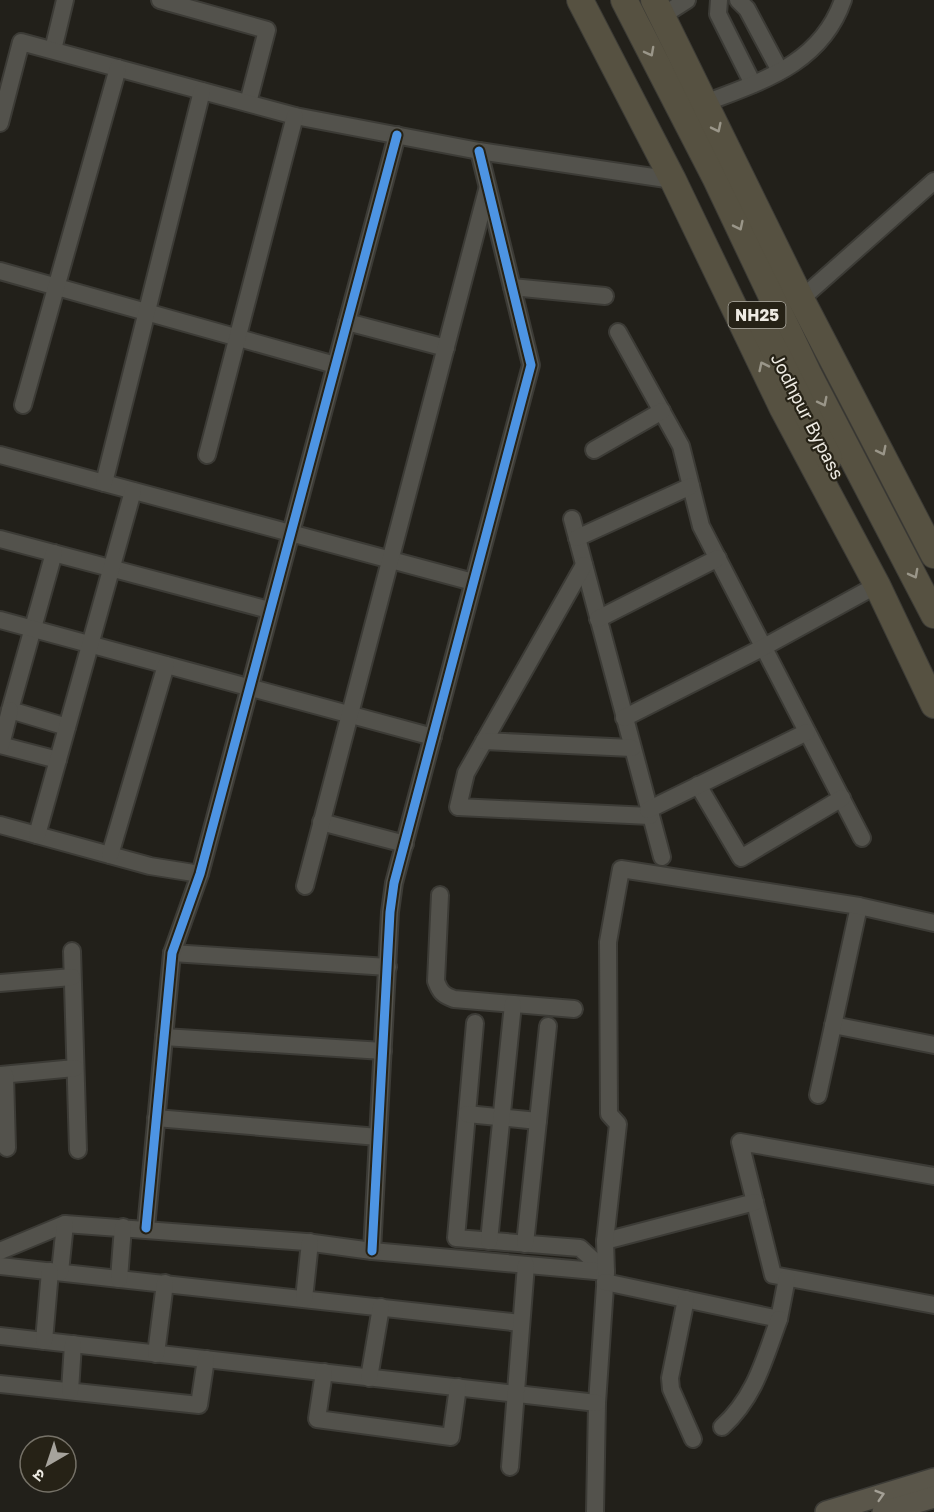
<svg xmlns="http://www.w3.org/2000/svg" width="934" height="1512" viewBox="0 0 934 1512" font-family="'Golos Text','Noto Sans Devanagari',sans-serif">
  <rect width="100%" height="100%" fill="#22201a"/>
  <g fill="none" stroke-linecap="round" stroke-linejoin="round">
    <defs>
      <g id="minor">
        <path d="M160,0L267,30L248,103"/>
        <path d="M719,0L718,14L753,84"/>
        <path d="M738,0L747,9L780,71"/>
        <path d="M662,16L687,0"/>
        <path d="M53,50L65,0"/>
        <path d="M705,103C762,81 821,64 843,0"/>
        <path d="M0,123L21,42L295,116L479,151L673,180"/>
        <path d="M0,271L335,365"/>
        <path d="M512,287L605,296"/>
        <path d="M801,299L934,181"/>
        <path d="M347,322L446,348"/>
        <path d="M618,332L681,446L701,526L862,838"/>
        <path d="M23,405L118,68"/>
        <path d="M594,450L662,411"/>
        <path d="M0,455L473,582"/>
        <path d="M207,455L295,116"/>
        <path d="M104,483L202,91"/>
        <path d="M572,519L662,857"/>
        <path d="M577,538L691,486"/>
        <path d="M0,539L269,610"/>
        <path d="M54,553L10,710L67,727"/>
        <path d="M584,565L466,773L458,807L650,816"/>
        <path d="M598,619L718,558"/>
        <path d="M0,620L433,737"/>
        <path d="M624,718L764,647L877,585"/>
        <path d="M484,741L632,748"/>
        <path d="M0,745L58,760"/>
        <path d="M1,745L10,710"/>
        <path d="M698,785L741,858L842,798"/>
        <path d="M648,810L807,732"/>
        <path d="M321,822L405,844"/>
        <path d="M0,825L150,866L200,874"/>
        <path d="M37,835L133,491"/>
        <path d="M110,855L166,665"/>
        <path d="M305,886L487,190"/>
        <path d="M440,895L436,981C440,992 443,995 454,999L574,1009"/>
        <path d="M72,951L78,1150"/>
        <path d="M172,953L388,967"/>
        <path d="M0,983L72,977"/>
        <path d="M475,1023L456,1238L580,1248L606,1272"/>
        <path d="M833,1025L934,1045"/>
        <path d="M164,1037L383,1051"/>
        <path d="M0,1075L75,1068"/>
        <path d="M5,1075L7,1148"/>
        <path d="M818,1095L859,906"/>
        <path d="M467,1114L538,1121"/>
        <path d="M156,1118L378,1137"/>
        <path d="M934,1176L740,1142L773,1275L934,1305"/>
        <path d="M146,1228L172,953L200,874L397,135"/>
        <path d="M489,1241L513,1004"/>
        <path d="M605,1241L755,1202"/>
        <path d="M525,1244L548,1026"/>
        <path d="M0,1251L65,1224L306,1242L372,1251L606,1272L597,1403L595,1512"/>
        <path d="M372,1251L390,912L394,883L531,365L479,151"/>
        <path d="M0,1266L521,1323"/>
        <path d="M60,1272L65,1224"/>
        <path d="M606,1272L605,1241L618,1124L609,1114L608,942L621,869L859,906L934,923"/>
        <path d="M119,1279L123,1227"/>
        <path d="M605,1282L779,1319L787,1278"/>
        <path d="M304,1299L310,1242"/>
        <path d="M686,1299L670,1378L671,1389L693,1439"/>
        <path d="M0,1336L597,1403"/>
        <path d="M44,1341L50,1271"/>
        <path d="M156,1354L165,1283"/>
        <path d="M324,1372L317,1419L451,1437L458,1387"/>
        <path d="M369,1378L381,1307"/>
        <path d="M0,1384L199,1405L206,1359"/>
        <path d="M70,1391L73,1344"/>
        <path d="M722,1427C755,1397 764,1360 779,1319"/>
        <path d="M510,1467L526,1265"/>
      </g>
      <g id="major">
        <path d="M826,1512L934,1479"/>
        <path d="M883,1512L934,1497"/>
      </g>
      <g id="highway">
        <path d="M580,0L673,180L783,409L877,585L934,705"/>
        <path d="M624,0L715,177L809,375L934,615"/>
        <path d="M654,0L801,299L934,555"/>
        <path d="M763,327L829,458"/>
      </g>
    </defs>
    <use href="#minor" stroke="#3c3b36" stroke-width="20"/>
    <use href="#major" stroke="#3c3b36" stroke-width="24"/>
    <use href="#highway" stroke="#3c3b36" stroke-width="28"/>
    <use href="#minor" stroke="#53524c" stroke-width="16"/>
    <use href="#major" stroke="#5a564a" stroke-width="21"/>
    <use href="#highway" stroke="#565141" stroke-width="26"/>
    <defs>
      <g id="cycleway">
        <path d="M146,1228L172,953L200,874L397,135"/>
        <path d="M372,1251L390,912L394,883L531,365L479,151"/>
      </g>
    </defs>
    <use href="#cycleway" stroke="#262216" stroke-width="13"/>
    <use href="#cycleway" stroke="#4d94e3" stroke-width="9"/>
  </g>
  <defs><path id="oneway-chevron" d="M-2-3.5L2.5 0L-2 3.5" fill="none" stroke-width="1.6" stroke-linecap="round" stroke-linejoin="round" transform="scale(1.5)"/></defs>
  <g stroke="#9a9689">
    <use href="#oneway-chevron" transform="translate(650 52) rotate(62)"/>
    <use href="#oneway-chevron" transform="translate(717 128) rotate(64)"/>
    <use href="#oneway-chevron" transform="translate(739 226) rotate(64)"/>
    <use href="#oneway-chevron" transform="translate(763 366) rotate(-116)"/>
    <use href="#oneway-chevron" transform="translate(823 402) rotate(63)"/>
    <use href="#oneway-chevron" transform="translate(882 451) rotate(63)"/>
    <use href="#oneway-chevron" transform="translate(914 574) rotate(62)"/>
  </g>
  <use stroke="#a4a096" href="#oneway-chevron" transform="translate(880 1495) rotate(-17)"/>
  <g text-anchor="middle" dominant-baseline="central" stroke-width="4.5" stroke-linejoin="round" paint-order="stroke">
    <rect fill="#262216" stroke="#b1aea5" stroke-width="1.5" x="728.5" y="302" width="57" height="26" rx="4.5"/>
    <g font-size="16" font-weight="bold" fill="#edeae2">
      <text x="757" y="315">NH25</text>
    </g>
    <g font-size="18" fill="#edeae2" stroke="#262216">
      <text transform="translate(808 416) rotate(63)">Jodhpur Bypass</text>
    </g>
  </g>
  <g transform="translate(48 1464) rotate(219)"><circle r="28" fill="#262216" stroke="#767268" stroke-width="1.5"/>
  <path d="M0-4.5L10 22L0 15L-10 22Z" fill="#a6a39c"/>
  <text y="-9" font-size="16" font-weight="bold" text-anchor="middle" fill="#edeae2">उ</text>
  </g>
</svg>
